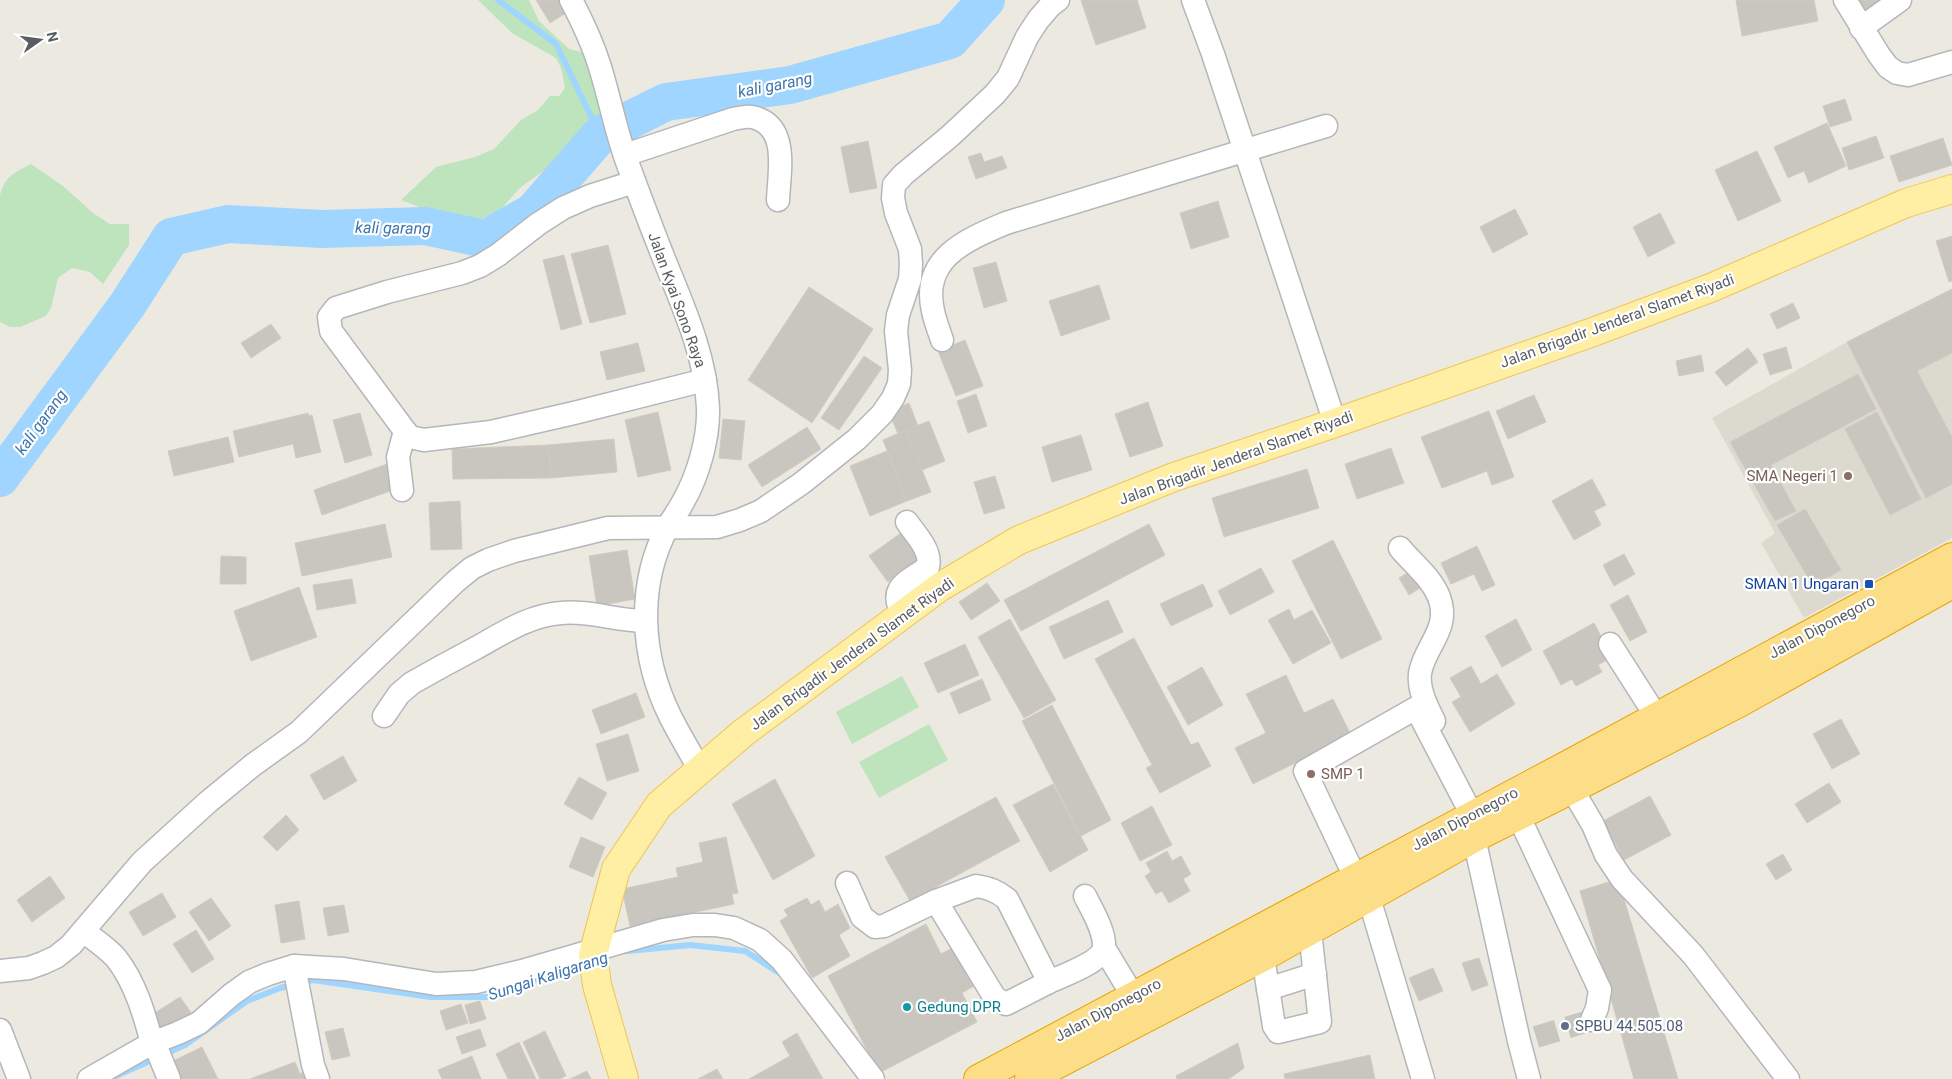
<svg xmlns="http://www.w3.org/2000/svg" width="1952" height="1079" viewBox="0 0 1952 1079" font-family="Roboto,sans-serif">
  <rect width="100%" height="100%" fill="#eceae0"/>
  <path fill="#dcd9cf" d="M1952,289V538L1804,618L1761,543L1775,533L1712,418L1847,342Z"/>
  <g fill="#bde4bd">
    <path d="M478,0H529L539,21L569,49L582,52L602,110L584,142L521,187L501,209L479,220L470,222L438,214L401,200L436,167L475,157L494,149L521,120L538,110L550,96H559L565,88L561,68L556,58L512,33Z"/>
    <path d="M31,164L63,186L93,213L110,224H129V245L103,284L90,272L72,268L58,278L51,308L46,316L20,327H10L0,322V195C6,175 14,173 31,164Z"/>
    <path d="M902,676L919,707L852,744L836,712Z"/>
    <path d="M929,724L948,760L879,798L859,762Z"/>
  </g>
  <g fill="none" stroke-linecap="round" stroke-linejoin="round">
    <g stroke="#9fd5fe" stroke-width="6">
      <path d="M498,0L556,44L600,135"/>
      <path d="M628,951L690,945L745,951L781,974"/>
      <path d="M112,1078L185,1045L247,1001L280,988L313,980L431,997H487L564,970"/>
    </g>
    <path stroke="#9fd5fe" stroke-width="38" d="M0,478L128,304L171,237L228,224L322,229L425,226L485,239L533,212L600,135L666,102L790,85L950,40L986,0"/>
  </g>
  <g fill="#c9c6c0" stroke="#d1cbbf">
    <path d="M536,0H567L572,9L550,23Z"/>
    <path d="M1081,0H1137L1146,28L1096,45Z"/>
    <path d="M1736,0H1814L1818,21L1742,36Z"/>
    <path d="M1857,0H1891L1872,17Z"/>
    <path d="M1845,99L1852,120L1830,127L1823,106Z"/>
    <path d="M1827,123L1846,166L1809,183L1804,171L1788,178L1774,147Z"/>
    <path d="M1876,136L1884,158L1849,170L1842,148Z"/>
    <path d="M1943,138L1952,165L1899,182L1890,156Z"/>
    <path d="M868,141L877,188L850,193L841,147Z"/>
    <path d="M1757,151L1781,201L1738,221L1715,170Z"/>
    <path d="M981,153L984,162L1002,156L1007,168L976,179L968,157Z"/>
    <path d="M1218,201L1229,237L1191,249L1180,213Z"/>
    <path d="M1515,209L1528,234L1493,253L1480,227Z"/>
    <path d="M1660,213L1675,243L1648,257L1633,227Z"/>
    <path d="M1952,236V281L1949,282L1936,241Z"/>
    <path d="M608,245L626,314L590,323L571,254Z"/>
    <path d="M564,255L582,324L561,330L543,260Z"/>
    <path d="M996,262L1007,301L984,308L973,268Z"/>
    <path d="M1099,285L1110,319L1061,336L1049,301Z"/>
    <path d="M809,287L873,329L812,423L748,380Z"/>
    <path d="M1952,289V353L1917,371L1952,437V484L1926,498L1847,342Z"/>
    <path d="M1793,303L1800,318L1777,329L1770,314Z"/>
    <path d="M271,324L281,338L251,358L241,343Z"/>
    <path d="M965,340L983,386L956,396L938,351Z"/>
    <path d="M638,343L645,371L607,380L600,352Z"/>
    <path d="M1786,347L1792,368L1770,375L1763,354Z"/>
    <path d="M1748,348L1758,362L1726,386L1715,372Z"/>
    <path d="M1701,355L1704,371L1679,376L1676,361Z"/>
    <path d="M864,356L882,368L839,430L821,418Z"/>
    <path d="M1858,374L1876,409L1771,465L1796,511L1775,521L1730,442Z"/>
    <path d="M976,394L987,426L968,433L957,401Z"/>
    <path d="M1534,395L1546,422L1508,439L1496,411Z"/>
    <path d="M1148,402L1163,446L1130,457L1115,414Z"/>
    <path d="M909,403L918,426L898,434L889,412Z"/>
    <path d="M1489,411L1514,477L1492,485L1487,471L1442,488L1421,437Z"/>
    <path d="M658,412L671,470L638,477L625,420Z"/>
    <path d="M1877,412L1921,499L1890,515L1845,429Z"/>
    <path d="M308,413L309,416L312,415L321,452L296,458L293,444L239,457L233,431Z"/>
    <path d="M360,413L372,455L345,463L333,420Z"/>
    <path d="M723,419L745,421L741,460L719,458Z"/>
    <path d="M929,421L945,461L922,470L906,430Z"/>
    <path d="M807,427L821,449L762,487L748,465Z"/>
    <path d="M906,430L931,492L907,501L883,440Z"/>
    <path d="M1081,435L1092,470L1052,482L1042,447Z"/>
    <path d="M228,437L234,462L174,476L168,451Z"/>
    <path d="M614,439L617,472L551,478L548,445Z"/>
    <path d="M548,445L551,478L453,479L452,449Z"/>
    <path d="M1391,448L1404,483L1357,499L1345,464Z"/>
    <path d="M887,451L907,501L870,516L850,466Z"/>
    <path d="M390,463L399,488L322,515L314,490Z"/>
    <path d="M1307,469L1319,508L1224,537L1212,498Z"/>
    <path d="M995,476L1005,508L984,514L974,482Z"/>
    <path d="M1592,479L1606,505L1594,511L1601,525L1574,540L1552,501Z"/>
    <path d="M460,501L462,549L431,550L429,503Z"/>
    <path d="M1805,509L1841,570L1813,586L1777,525Z"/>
    <path d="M385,524L392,557L302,576L295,543Z"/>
    <path d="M1149,524L1165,555L1021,631L1004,600Z"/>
    <path d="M905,530L924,557L888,582L869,556Z"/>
    <path d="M1333,540L1382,639L1341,659L1292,561Z"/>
    <path d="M1477,546L1495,585L1482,591L1474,574L1451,584L1441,563Z"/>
    <path d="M627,550L635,599L597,606L589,556Z"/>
    <path d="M1624,554L1635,574L1614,586L1603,565Z"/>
    <path d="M221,556L246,557V584H220Z"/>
    <path d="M1261,568L1274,592L1230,615L1218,591Z"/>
    <path d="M1414,569L1427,589L1423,592L1420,588L1409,595L1399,578Z"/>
    <path d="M352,579L356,603L317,610L313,585Z"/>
    <path d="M987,583L1000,601L971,620L959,602Z"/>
    <path d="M1203,584L1213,606L1171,626L1160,604Z"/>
    <path d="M299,587L317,637L251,661L234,611Z"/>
    <path d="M1628,595L1647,632L1630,641L1610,605Z"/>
    <path d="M1108,600L1123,632L1064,659L1049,627Z"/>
    <path d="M1289,609L1294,620L1312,610L1331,643L1293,664L1268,620Z"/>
    <path d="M1010,619L1056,700L1024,718L978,637Z"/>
    <path d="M1516,619L1532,650L1502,667L1485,636Z"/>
    <path d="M1594,623L1612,657L1598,665L1602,672L1576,686L1572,679L1561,685L1543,651Z"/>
    <path d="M1134,638L1191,745L1198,742L1211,766L1160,793L1146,768L1152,765L1095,659Z"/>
    <path d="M965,644L979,675L938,693L924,663Z"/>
    <path d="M1471,666L1481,684L1497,674L1515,704L1470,732L1452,702L1461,697L1450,678Z"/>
    <path d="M1202,667L1223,705L1188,725L1167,687Z"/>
    <path d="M1286,675L1304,713L1333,699L1351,735L1253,784L1235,748L1266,733L1246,694Z"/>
    <path d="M982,679L991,700L959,714L950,693Z"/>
    <path d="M636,693L645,717L601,734L592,710Z"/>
    <path d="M1052,705L1111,820L1081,836L1022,721Z"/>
    <path d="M1841,719L1860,754L1832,769L1813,734Z"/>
    <path d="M628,734L639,771L607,781L596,744Z"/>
    <path d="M343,756L357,781L324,800L310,775Z"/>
    <path d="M579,777L607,793L592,820L564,804Z"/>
    <path d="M775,779L815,856L773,880L732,804Z"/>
    <path d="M1829,783L1841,802L1807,823L1795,804Z"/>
    <path d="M1053,784L1088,850L1050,872L1013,805Z"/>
    <path d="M1650,796L1671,835L1624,860L1603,821Z"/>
    <path d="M996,797L1020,841L910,901L885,857Z"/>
    <path d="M1152,806L1172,845L1140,861L1121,823Z"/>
    <path d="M286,815L299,830L277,851L263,837Z"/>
    <path d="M581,837L605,847L593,877L569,867Z"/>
    <path d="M726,837L738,893L732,894L734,904L630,926L622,889L678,877L676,868L703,862L699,843Z"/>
    <path d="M1167,851L1172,861L1181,856L1191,874L1183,879L1190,891L1169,903L1162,891L1156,894L1145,876L1151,872L1146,863Z"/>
    <path d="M1783,854L1792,870L1776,880L1766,864Z"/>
    <path d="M50,876L65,898L32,922L17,900Z"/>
    <path d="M1618,879L1678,1079H1634L1580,891Z"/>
    <path d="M162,893L176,917L143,936L129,912Z"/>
    <path d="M211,898L231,926L209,941L189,912Z"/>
    <path d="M807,898L811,905L819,900L825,912L838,904L850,928L839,935L850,956L812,978L780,921L788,916L784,910Z"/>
    <path d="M299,901L305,939L281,943L275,905Z"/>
    <path d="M344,905L349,932L328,936L323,908Z"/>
    <path d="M926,924L941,954L958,945L979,983L962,993L977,1022L879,1073L828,976Z"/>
    <path d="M196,930L214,959L192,973L173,944Z"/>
    <path d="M1479,958L1488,985L1472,991L1462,963Z"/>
    <path d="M1433,968L1443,991L1419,1001L1409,978Z"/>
    <path d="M180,997L192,1014L162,1034L150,1016Z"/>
    <path d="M480,1001L486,1019L470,1024L465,1005Z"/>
    <path d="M461,1004L468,1023L446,1030L440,1011Z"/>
    <path d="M343,1028L350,1056L332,1060L325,1032Z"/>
    <path d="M480,1029L486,1046L462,1054L456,1037Z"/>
    <path d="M545,1031L566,1076L559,1079H540L523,1042Z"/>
    <path d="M797,1033L823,1079H749L790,1056L782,1042Z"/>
    <path d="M519,1042L536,1079H508L496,1054Z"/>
    <path d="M1238,1043L1244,1068L1229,1079H1177L1176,1076Z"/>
    <path d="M202,1047L218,1079H177L169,1063Z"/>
    <path d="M1370,1055L1375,1079H1285L1284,1074Z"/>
    <path d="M472,1056L481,1079H442L438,1070Z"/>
    <path d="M295,1062L300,1074L305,1071L308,1079H250Z"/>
    <path d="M717,1069L723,1079H698Z"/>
    <path d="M587,1071L591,1079H570Z"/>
  </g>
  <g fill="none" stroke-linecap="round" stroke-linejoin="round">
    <path stroke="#c7c7c0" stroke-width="22" stroke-dasharray="22 11" stroke-linecap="butt" d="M1536,1037L1592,1020"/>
    <defs>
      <g id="minor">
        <path d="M571,0C582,21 592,42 599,64C609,95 615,128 626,159C638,192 651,226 664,259C683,306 706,356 708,408C709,438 698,476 683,502C679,510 673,518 668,526C636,586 641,657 670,716C679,734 690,752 700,770"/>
        <path d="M1193,0L1213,54L1335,423"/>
        <path d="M1845,0L1879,55L1888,67L1897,73L1908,75L1952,62"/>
        <path d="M1861,28L1900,0"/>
        <path d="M625,155L733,119C739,118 747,116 752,117C790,125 779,172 778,200"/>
        <path d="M634,182L590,196L563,208L538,224L498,255L480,266L462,273L387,292L336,308L329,317L331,331L405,431L410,437L424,440L491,432L574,413L705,380"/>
        <path d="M942,340C939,331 935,321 933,311C921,258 966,240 1006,223L1326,126"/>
        <path d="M402,490L398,457L405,431"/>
        <path d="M1400,548C1413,564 1431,577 1439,597C1451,629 1425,645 1420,673C1418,690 1427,707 1434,721"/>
        <path d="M903,615C887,587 908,582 928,567C932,551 916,535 907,522"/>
        <path d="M1610,644L1656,716"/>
        <path d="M384,716L399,694L412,683C433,671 455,659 476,648C503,633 530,615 561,613C589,610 617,621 645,621"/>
        <path d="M1572,789L1593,825L1606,855L1622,879L1693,955L1788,1079"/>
        <path d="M1511,800L1600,990L1597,1008L1592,1020"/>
        <path d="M1466,823L1474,838L1519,1041L1529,1079"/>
        <path d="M1355,877L1305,771L1416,708L1472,815"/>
        <path d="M847,883L862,917L875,927L884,926L936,901"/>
        <path d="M976,886C989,888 997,891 1007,899L1049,982L1006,1004L995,998L936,901Z"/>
        <path d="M1369,898L1423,1079"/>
        <path d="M83,931C94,939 107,948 116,958C135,982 144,1013 152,1043L156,1047L169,1079"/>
        <path d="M1104,948L1142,1011"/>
        <path d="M1263,957L1274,1026L1278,1032L1320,1022L1310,931"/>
        <path d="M294,966L313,1065L318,1079"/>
        <path d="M0,971L29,968L43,963L56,957L71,945L142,862L208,802L253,765L299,732L455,582L472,568L488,560L514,551L608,528L717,527L740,520L761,511L802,483L857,439L882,414L893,398L899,384L900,370L896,331L898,315L910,279L911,264L910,249L896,213L893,198L894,185L904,174L949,137L995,94L1008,78L1027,37L1038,20L1050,6L1058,0"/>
        <path d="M1049,982C1062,976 1102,962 1104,947C1105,931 1092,910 1085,896"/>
        <path d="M1268,989L1315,974"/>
        <path d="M0,1030L19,1079"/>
        <path d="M89,1079L152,1043L178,1033L199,1023L231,995L249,982L268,974L294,966L344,969L436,984L476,982L522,971L663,930L693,925H715L734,928L760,940L782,960L873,1079"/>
      </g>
      <path id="major" d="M624,1079L597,985L593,955L616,869L659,805L743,733L940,587L1019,540L1174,477L1335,423L1593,332L1713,287L1906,203L1952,189"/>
      <g id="highway">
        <path d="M978,1079L1569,764L1952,557"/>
        <path d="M1029,1079L1263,957L1474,838L1572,789L1739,703L1952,584"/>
      </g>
    </defs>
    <use href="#minor" stroke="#b3b7bb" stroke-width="25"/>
    <use href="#major" stroke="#f0c456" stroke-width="30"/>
    <use href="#highway" stroke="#eba202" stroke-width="30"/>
    <use href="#minor" stroke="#fff" stroke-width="22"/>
    <use href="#major" stroke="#feefa4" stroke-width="28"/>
    <use href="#highway" stroke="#fcde88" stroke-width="28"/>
  </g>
  <g fill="#8d6e63" stroke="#fff" stroke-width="2">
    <circle cx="1848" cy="476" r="5"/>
    <circle cx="1311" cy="774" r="5"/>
  </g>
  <rect fill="#1a4fb4" stroke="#fff" stroke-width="2" x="1864" y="579" width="10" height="10" rx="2.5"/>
  <circle fill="#0f9aa8" stroke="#fff" stroke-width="2" cx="907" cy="1007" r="5"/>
  <circle fill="#5c6f8a" stroke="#fff" stroke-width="2" cx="1565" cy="1026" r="5"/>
  <g text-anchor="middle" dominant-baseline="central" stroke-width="4.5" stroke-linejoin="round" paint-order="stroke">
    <g font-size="15" fill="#595d62" stroke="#fff">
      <text transform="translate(677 300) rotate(70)">Jalan Kyai Sono Raya</text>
      <text transform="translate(1617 321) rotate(-20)">Jalan Brigadir Jenderal Slamet Riyadi</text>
      <text transform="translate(1236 458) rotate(-20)">Jalan Brigadir Jenderal Slamet Riyadi</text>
      <text transform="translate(1822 627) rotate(-28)">Jalan Diponegoro</text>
      <text transform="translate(852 654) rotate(-36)">Jalan Brigadir Jenderal Slamet Riyadi</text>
      <text transform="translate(1465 819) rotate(-28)">Jalan Diponegoro</text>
      <text transform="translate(1108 1010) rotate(-28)">Jalan Diponegoro</text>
    </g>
    <g font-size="15" fill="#785e54" stroke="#fff" text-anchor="end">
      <text x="1838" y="476">SMA Negeri 1</text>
      <text x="1321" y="774" text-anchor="start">SMP 1</text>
    </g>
    <g font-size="15" fill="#164399" stroke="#fff" text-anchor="end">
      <text x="1859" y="584">SMAN 1 Ungaran</text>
    </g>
    <g font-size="15" fill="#0d838f" stroke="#fff" text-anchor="start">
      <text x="917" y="1007">Gedung DPR</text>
    </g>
    <g font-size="15" fill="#4e5e75" stroke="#fff" text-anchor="start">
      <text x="1575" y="1026">SPBU 44.505.08</text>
    </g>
    <g font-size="16" font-style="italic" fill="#3d75af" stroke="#fff">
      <text transform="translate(775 85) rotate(-11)">kali garang</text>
      <text transform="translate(393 228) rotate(1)">kali garang</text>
      <text transform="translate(41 422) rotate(-54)">kali garang</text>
      <text transform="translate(548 976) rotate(-18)">Sungai Kaligarang</text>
    </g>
  </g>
  <g transform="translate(40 40) rotate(76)" stroke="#ffffff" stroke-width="4" paint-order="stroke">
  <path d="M0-4L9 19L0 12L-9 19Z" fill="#595d62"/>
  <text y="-8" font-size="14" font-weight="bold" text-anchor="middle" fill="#595d62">N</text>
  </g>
</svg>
